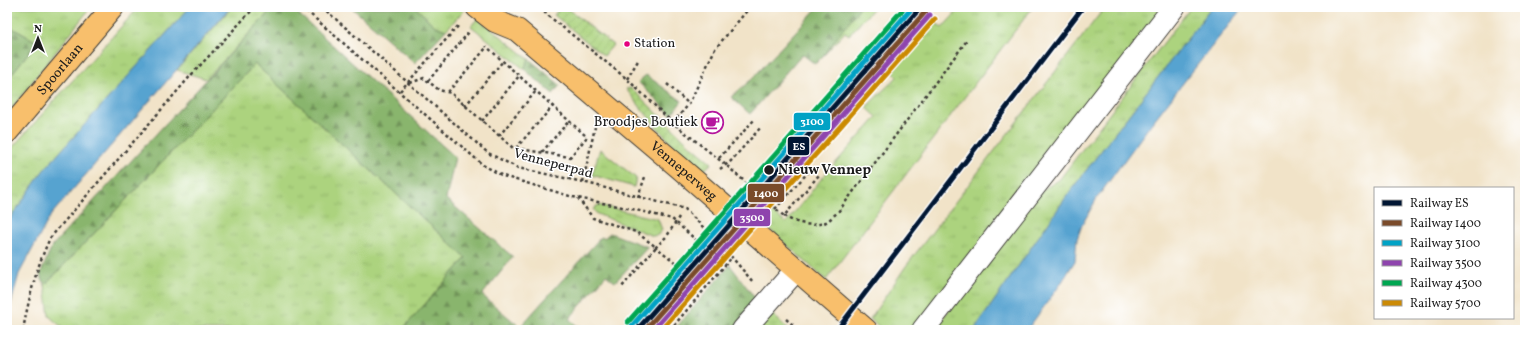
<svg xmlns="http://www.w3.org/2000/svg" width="1532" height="337" viewBox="0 0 1532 337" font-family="Vollkorn,serif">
  <defs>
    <pattern id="grass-tufts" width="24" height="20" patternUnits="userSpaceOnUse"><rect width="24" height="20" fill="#acd37e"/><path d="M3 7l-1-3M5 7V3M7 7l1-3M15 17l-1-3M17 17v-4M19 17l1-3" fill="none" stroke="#93b56c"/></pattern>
    <pattern id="forest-firs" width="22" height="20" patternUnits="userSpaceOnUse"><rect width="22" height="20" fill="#89b56d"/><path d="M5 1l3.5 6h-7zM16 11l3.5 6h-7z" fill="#6f9259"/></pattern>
    <pattern id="garden-furrows" width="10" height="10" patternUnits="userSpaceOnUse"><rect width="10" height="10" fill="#acd37e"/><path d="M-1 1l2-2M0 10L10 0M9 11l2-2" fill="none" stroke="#93b56c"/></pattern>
  </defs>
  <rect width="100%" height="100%" fill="#fff"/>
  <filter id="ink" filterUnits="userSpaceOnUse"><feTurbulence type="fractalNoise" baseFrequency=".025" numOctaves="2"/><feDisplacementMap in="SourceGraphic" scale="8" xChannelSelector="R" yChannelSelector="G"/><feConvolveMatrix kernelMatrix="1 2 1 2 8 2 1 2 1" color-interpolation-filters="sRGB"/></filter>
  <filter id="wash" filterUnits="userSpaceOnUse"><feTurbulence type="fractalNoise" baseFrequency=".012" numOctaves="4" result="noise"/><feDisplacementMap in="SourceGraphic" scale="16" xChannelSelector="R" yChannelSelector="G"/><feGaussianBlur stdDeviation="0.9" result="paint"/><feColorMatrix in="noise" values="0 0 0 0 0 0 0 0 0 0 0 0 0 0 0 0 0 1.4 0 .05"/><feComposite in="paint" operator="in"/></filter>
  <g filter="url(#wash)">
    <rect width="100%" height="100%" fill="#f1e3c8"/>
    <g fill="url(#grass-tufts)" stroke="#64784d">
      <path d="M7,7H91L7,114V80L37,42L7,25Z"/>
      <path d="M139,7H190L43,171L7,223V154L9,151Z"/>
      <path d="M232,7H274L206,79L177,70Z"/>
      <path d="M415,7H467L446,30L435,26Z"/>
      <path d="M859,7H875L849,35L845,32L823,56L822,55Z"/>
      <path d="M961,7H1033L826,280L760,221L770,210L786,223L822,178L877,117L866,107L897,77L892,71L935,22L942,28Z"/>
      <path d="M1105,7H1164L913,330H883L870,319L906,266Z"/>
      <path d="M1191,7H1212L1071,190L974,330H934L1037,193L1059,180Z"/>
      <path d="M478,18L529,59L524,69L471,26Z"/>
      <path d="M255,64L466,258L402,330H65L49,316L45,285Z"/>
      <path d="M600,149L636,178L634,187L592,175Z"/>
      <path d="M598,205L658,219L662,230L658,235L653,236L597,214L593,209Z"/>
      <path d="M770,312L789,330H748Z"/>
    </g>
    <g fill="url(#forest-firs)" stroke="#526844">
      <path d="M274,7H291L455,157L446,199L513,257L482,295L520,327L601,237L604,238L610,233L648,247L615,282L606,275L569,319L582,330H402L466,258L255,64L45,285L40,275L52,246Z"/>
      <path d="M351,7H415L435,26L446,30L415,63Z"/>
      <path d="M818,7H860L823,56L815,64L802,54L750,114L731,97L752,79Z"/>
      <path d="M7,25L37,42L7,80Z"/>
      <path d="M529,59L560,85L553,94L524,69Z"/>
      <path d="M646,75L682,101L671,115L638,82Z"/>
      <path d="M730,265L758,302L732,330H674Z"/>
    </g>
    <g fill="url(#garden-furrows)" stroke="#64784d">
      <path d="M561,7H566L613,45L604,56L554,15Z"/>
      <path d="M631,88L688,143L712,163L702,172C672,148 650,119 626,89Z"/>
    </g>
    <g fill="#57a3d0" stroke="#3a6076">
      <path d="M190,7H231L51,215L19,274L7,319V223L43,171Z"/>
      <path d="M1212,7H1243L1151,124L1097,198L1082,225L1077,239L1075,261L1060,285L1027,330H974L1071,190Z"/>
    </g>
  </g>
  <g filter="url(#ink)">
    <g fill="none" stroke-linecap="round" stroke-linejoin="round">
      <defs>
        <g id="minor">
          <path d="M743,330L796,270"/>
          <path d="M923,330L1174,7"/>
        </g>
        <g id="major">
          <path id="s1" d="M477,7L495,21L517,30L680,168L866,330"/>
          <path id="s2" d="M7,132L113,7"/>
        </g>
      </defs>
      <use href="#minor" stroke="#3c3a36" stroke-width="24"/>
      <use href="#major" stroke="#3c3a36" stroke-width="24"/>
      <g stroke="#3c3a36" stroke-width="2.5" stroke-dasharray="3 3" stroke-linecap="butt">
        <path d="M302,7L483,165L503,176L573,197L632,209L672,219L725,265"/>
        <path d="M322,7L488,153L518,168L583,182L685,209L724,248L753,282"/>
        <path d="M546,7L548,9L545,13L627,79L673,123L726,165L784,216L819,175"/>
        <path d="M627,79L639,59"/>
        <path d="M428,81L469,32"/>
        <path d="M410,83L424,78L439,90L451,93L513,148L570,157L587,137L486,46"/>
        <path d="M667,84L689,104"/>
        <path d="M400,91L459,25"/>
        <path d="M448,92L487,47"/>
        <path d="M465,106L503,61"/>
        <path d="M482,121L519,76"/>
        <path d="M673,123L689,104L715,49L750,7"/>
        <path d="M499,136L536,91"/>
        <path d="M516,148L553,106"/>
        <path d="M542,152L569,121"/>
        <path d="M719,158L755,119"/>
        <path d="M720,169L731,161L761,127"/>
        <path d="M583,182L595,127"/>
        <path d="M638,197L645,177"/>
        <path d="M578,198L593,218L636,232L656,247L621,288"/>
        <path d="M775,209L811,169"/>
        <path d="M784,216C795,223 813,228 826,222C830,220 834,215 838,212L968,39"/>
        <path d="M679,217L667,236L656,247L706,287"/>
        <path d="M786,319L799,330"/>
        <path d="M23,330C29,298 36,268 50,238L193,73L255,7"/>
        <path d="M670,330L732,257"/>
      </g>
      <use href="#minor" stroke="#fff" stroke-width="22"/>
      <use href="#major" stroke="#f8bf6c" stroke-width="22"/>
      <defs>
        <g id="rail-1">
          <path d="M637,330L921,7"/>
          <path d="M837,330L1083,7"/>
        </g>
        <path id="rail-2" d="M645,330L926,11"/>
        <path id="rail-3" d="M632,326L913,7"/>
        <path id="rail-4" d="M653,330L930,15"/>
        <path id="rail-5" d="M628,322L905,7"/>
        <path id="rail-6" d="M661,330L935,19"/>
      </defs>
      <use href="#rail-1" stroke="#fff" stroke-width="8"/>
      <use href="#rail-2" stroke="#fff" stroke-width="8"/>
      <use href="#rail-3" stroke="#fff" stroke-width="8"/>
      <use href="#rail-4" stroke="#fff" stroke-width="8"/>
      <use href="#rail-5" stroke="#fff" stroke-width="8"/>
      <use href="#rail-6" stroke="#fff" stroke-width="8"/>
      <use href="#rail-1" stroke="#011633" stroke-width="5"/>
      <use href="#rail-2" stroke="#7a4b2a" stroke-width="5"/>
      <use href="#rail-3" stroke="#01a2c5" stroke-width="5"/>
      <use href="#rail-4" stroke="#8e44ad" stroke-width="5"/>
      <use href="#rail-5" stroke="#00a651" stroke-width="5"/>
      <use href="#rail-6" stroke="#cb8a06" stroke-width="5"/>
    </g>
  </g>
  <defs>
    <symbol id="cafe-ring" viewBox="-11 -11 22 22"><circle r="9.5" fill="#fff" stroke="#b5179e" stroke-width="1.5"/><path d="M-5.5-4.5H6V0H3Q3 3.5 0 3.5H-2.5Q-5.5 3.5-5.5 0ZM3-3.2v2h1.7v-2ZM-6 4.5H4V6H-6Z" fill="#b5179e"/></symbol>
  </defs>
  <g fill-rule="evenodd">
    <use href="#cafe-ring" x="700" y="110" width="25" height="25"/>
  </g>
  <circle fill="#e5007d" stroke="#fff" stroke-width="1.5" cx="627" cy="44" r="3.5"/>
  <circle fill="#1c1c1c" stroke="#fff" stroke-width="1.5" cx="769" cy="170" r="5.5"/>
  <g text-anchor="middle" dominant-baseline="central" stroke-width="3" stroke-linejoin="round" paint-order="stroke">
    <g font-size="13" fill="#1c1c1c" stroke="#fff" text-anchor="start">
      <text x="634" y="44">Station</text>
    </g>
    <g font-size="14" fill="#1c1c1c" stroke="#fff">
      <text stroke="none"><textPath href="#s2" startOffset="82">Spoorlaan</textPath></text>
      <text transform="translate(553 164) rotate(15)">Venneperpad</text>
      <text stroke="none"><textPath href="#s1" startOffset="265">Venneperweg</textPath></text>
    </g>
    <g font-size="14" fill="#1c1c1c" stroke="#fff" text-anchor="end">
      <text x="698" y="122">Broodjes Boutiek</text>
    </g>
    <g font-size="14" font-weight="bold" fill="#1c1c1c" stroke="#fff" text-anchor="start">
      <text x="778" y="170">Nieuw Vennep</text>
    </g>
  </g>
  <g stroke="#fff" stroke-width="1.5">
    <rect x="793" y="112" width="38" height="19" rx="4" fill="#01a2c5"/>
    <rect x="787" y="136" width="23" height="20" rx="4" fill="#011633"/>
    <rect x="747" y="183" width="38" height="20" rx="4" fill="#7a4b2a"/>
    <rect x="733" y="208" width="38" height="19" rx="4" fill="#8e44ad"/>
  </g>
  <g font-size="11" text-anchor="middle" font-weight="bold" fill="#fff">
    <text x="812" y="125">3100</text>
    <text x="799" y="150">ES</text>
    <text x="766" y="197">1400</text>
    <text x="752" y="221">3500</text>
  </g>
  <rect width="1532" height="337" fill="none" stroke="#fff" stroke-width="24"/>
  <rect x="1374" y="187" width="140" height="132" fill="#ffffff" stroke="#a4a4a4"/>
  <rect x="1382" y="200" width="20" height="6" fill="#011633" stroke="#a4a4a4"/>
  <text x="1410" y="207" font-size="12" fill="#1c1c1c">Railway ES</text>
  <rect x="1382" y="220" width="20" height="6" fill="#7a4b2a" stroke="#a4a4a4"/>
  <text x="1410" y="227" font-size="12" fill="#1c1c1c">Railway 1400</text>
  <rect x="1382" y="240" width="20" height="6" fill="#01a2c5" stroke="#a4a4a4"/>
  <text x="1410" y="247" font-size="12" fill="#1c1c1c">Railway 3100</text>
  <rect x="1382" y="260" width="20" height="6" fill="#8e44ad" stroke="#a4a4a4"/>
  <text x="1410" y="267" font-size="12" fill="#1c1c1c">Railway 3500</text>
  <rect x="1382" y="280" width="20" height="6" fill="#00a651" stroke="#a4a4a4"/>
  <text x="1410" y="287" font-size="12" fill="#1c1c1c">Railway 4300</text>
  <rect x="1382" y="300" width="20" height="6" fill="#cb8a06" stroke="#a4a4a4"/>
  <text x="1410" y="307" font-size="12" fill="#1c1c1c">Railway 5700</text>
  <g transform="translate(38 38)" stroke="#ffffff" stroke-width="3" paint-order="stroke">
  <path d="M0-3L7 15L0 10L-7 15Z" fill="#1c1c1c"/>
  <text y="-6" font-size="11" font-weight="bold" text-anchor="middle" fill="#1c1c1c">N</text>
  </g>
</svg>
